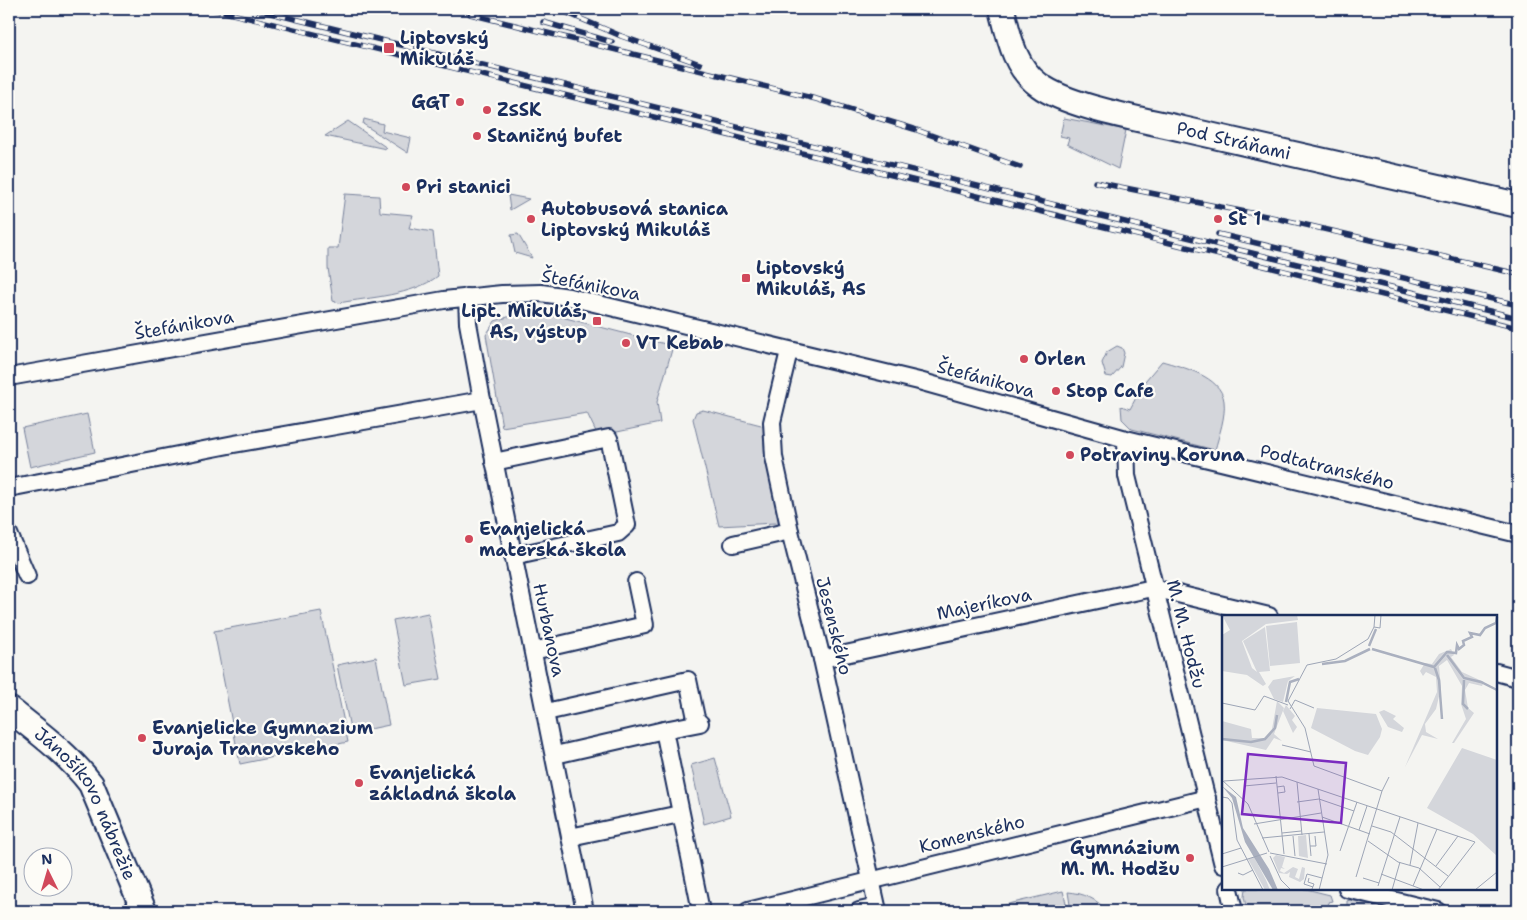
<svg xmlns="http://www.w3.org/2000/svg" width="1527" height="920" viewBox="0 0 1527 920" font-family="'Shantell Sans',sans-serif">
  <rect width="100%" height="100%" fill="#f4f4f1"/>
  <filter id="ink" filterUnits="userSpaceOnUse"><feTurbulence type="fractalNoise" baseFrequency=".02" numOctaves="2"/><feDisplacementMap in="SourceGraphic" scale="10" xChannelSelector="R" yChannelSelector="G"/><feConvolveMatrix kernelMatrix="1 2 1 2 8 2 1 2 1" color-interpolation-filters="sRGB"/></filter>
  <g filter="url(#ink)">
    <g fill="#d4d6db" stroke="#78829c">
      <path d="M1064,118L1126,130L1118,169L1067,144L1069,138L1060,136Z"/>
      <path d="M364,119L383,124L382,131L411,138L408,153L363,124Z"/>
      <path d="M348,121L387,148L386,149L325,136Z"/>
      <path d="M345,194L379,196L380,212L413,215L409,228L433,232L438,276C412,296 370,297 339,303L333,301L328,268V248H338Z"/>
      <path d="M508,195L529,199L510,210Z"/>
      <path d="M518,234L532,258L515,253L511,235Z"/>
      <path d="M511,316H558L673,346L657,402L660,423L598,436L587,413L502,427L486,335L495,321Z"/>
      <path d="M1117,346L1122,348L1124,353L1121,367L1112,377L1106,376L1102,363L1107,352Z"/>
      <path d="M1162,361C1182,367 1221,376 1224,401C1226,416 1219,435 1215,450L1132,429L1122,419L1121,406L1130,409L1145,381Z"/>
      <path d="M703,410L761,425L767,431L782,520L776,523L719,526L693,419L696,412Z"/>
      <path d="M87,414L95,452L30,467L22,428Z"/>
      <path d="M321,611L348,742L240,764L214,631Z"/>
      <path d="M428,613L441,679L406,685L393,620Z"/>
      <path d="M376,657L389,725L351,733L337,665Z"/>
      <path d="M715,758L731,816L704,824L691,765Z"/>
      <path d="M1245,889H1306L1330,895L1332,901L1328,902L1330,911H1247L1244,897Z"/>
      <path d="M1063,891L1068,911H993L992,908Z"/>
      <path d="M1068,892C1083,893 1097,899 1107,911H1071Z"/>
      <path d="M1350,900L1397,911H1347V901Z"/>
    </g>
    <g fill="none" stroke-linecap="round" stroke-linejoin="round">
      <defs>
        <g id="street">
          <path d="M467,297L468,323L482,400L585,911"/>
          <path d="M789,351L772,422L774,457L790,531L822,659L878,911"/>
          <path d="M9,377L444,300L502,294L541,293L569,297L919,381L1126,439L1518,534"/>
          <path d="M1126,439L1127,476L1223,865"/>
          <path d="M494,462L609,438L627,525L618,533L513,556"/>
          <path d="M9,488L234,444L482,400"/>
          <path d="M9,534L27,576"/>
          <path d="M733,544L790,531"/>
          <path d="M533,651L645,625L636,582"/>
          <path d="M822,659L1153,588L1269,616"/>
          <path d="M1496,672L1518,678"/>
          <path d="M546,712L688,680L696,718"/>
          <path d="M700,723L664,730L701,911"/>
          <path d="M555,755L664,730"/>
          <path d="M570,837L680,814"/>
          <path d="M1229,889L1234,911"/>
          <path d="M1347,889L1438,911"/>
          <path d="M748,911L1207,798"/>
          <path d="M859,911L877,907"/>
        </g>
        <g id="secondary">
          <path id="s1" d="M1002,9C1009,37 1014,67 1039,85C1068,107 1145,120 1183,129C1294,155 1406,180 1518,205"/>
          <path id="s2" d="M9,709C38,732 68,754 91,784L144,911"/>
        </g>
      </defs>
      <use href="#street" stroke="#1b2f5e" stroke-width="20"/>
      <use href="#secondary" stroke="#1b2f5e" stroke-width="28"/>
      <use href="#street" stroke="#fdfcf7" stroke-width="16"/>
      <use href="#secondary" stroke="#fdfcf7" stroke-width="24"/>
      <defs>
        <g id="rail">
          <path d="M212,9L1518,328"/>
          <path d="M254,9L1518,318"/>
          <path d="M558,9L621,36L700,64"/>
          <path d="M470,14L816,99L914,129L1020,167"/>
          <path d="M543,22L612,42"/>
          <path d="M1095,182L1276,218L1518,274"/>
          <path d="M1218,234L1518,305"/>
        </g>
      </defs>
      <use href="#rail" stroke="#1b2f5e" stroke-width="5.5"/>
      <use href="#rail" stroke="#fdfcf7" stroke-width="4" stroke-dasharray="11" stroke-linecap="butt"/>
    </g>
  </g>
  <g fill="#d1495b" stroke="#fdfcf7" stroke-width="2">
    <rect x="383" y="42" width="12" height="12" rx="2.5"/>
    <circle cx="460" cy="102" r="5"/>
    <circle cx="487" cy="110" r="5"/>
    <circle cx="477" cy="136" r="5"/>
    <circle cx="406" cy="187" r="5"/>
    <circle cx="531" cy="219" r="5"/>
    <circle cx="1218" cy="219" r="5"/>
    <rect x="741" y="273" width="10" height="10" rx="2.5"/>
    <rect x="592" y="316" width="10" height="10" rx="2.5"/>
    <circle cx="626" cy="343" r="5"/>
    <circle cx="1024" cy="359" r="5"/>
    <circle cx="1056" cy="391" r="5"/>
    <circle cx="1070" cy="455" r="5"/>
    <circle cx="469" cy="539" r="5"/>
    <circle cx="142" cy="738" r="5"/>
    <circle cx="359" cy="783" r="5"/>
    <circle cx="1190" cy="858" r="5"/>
  </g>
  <g text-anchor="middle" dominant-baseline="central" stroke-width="4.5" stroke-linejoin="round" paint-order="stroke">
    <g font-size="18" font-weight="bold" fill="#1b2f5e" stroke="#fdfcf7" text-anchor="start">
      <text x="400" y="38">Liptovský<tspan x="400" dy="21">Mikuláš</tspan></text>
      <text x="450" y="102" text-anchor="end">GGT</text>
      <text x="497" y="110">ZSSK</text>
      <text x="487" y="136">Staničný bufet</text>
      <text x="416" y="187">Pri stanici</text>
      <text x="541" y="209">Autobusová stanica<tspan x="541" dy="21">Liptovský Mikuláš</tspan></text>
      <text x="1228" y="219">St 1</text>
      <text x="756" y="268">Liptovský<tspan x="756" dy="21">Mikuláš, AS</tspan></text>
      <text x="587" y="311" text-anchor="end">Lipt. Mikuláš,<tspan x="587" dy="21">AS, výstup</tspan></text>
      <text x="636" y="343">VT Kebab</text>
      <text x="1034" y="359">Orlen</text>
      <text x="1066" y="391">Stop Cafe</text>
      <text x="1080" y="455">Potraviny Koruna</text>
      <text x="479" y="529">Evanjelická<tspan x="479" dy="21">materská škola</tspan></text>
      <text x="152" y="728">Evanjelicke Gymnazium<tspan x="152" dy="21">Juraja Tranovskeho</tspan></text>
      <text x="369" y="773">Evanjelická<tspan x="369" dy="21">základná škola</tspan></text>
      <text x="1180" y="848" text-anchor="end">Gymnázium<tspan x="1180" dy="21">M. M. Hodžu</tspan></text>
    </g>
    <g font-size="18" fill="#1b2f5e" stroke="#fdfcf7">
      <text stroke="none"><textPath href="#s1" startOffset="290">Pod Stráňami</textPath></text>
      <text transform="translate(591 285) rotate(11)">Štefánikova</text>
      <text transform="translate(184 325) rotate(-10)">Štefánikova</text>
      <text transform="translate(986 379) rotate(15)">Štefánikova</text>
      <text transform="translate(1327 467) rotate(14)">Podtatranského</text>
      <text transform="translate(984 604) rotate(-12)">Majeríkova</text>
      <text transform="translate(834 626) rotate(76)">Jesenského</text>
      <text transform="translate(549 630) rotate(78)">Hurbanova</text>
      <text transform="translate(1186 634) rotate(76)">M. M. Hodžu</text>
      <text stroke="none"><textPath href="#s2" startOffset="125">Jánošíkovo nábrežie</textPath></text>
      <text transform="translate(972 834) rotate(-14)">Komenského</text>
    </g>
  </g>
  <g transform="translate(1222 615)">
    <rect width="275" height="275" fill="#f4f4f1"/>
    <path d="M0,0H75L76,5L44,9L20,26L30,53L35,57L21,26L43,12L48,56L37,57L44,69L41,71L25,60L0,56V20L8,15ZM75,7L78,48L48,51L44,11ZM229,34L232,40L229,42L240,57L262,67L260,71L247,68L243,75L246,93L252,98L232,128H230L244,104L239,89L240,71L225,45L217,51L219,73L214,94L203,109L204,117L216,124L200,120L183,152L215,77L214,62L204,57L201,61L198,56L203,48L210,49L217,39ZM73,61L66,66L61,87L52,84L46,72L51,65ZM55,86L62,93L52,119L60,126L52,123L44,135L0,125V106L29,114L30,123H42L50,114ZM64,90L73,101L70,105L75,112L71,118L61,96ZM95,93L154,99L160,114L158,122L146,140L133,136L89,113ZM162,95L174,101L171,104L182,113L180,117L166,112L157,97ZM240,133L275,145V241L251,219L205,193ZM84,220L86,243L77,241L76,221ZM54,240L63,242L60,252L63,254L59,253L58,256L62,258L71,252L76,254L73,262L77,264L80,252L83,253L82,264L78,267L67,262L68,257L65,259L57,258L51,243ZM32,242L44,265L48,275H43L26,244Z" fill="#d4d6db"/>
    <path d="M0,171L14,182L21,213L47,254L56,275H51L23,227L10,183Z" fill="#aab0bf"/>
    <path fill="none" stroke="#aab0bf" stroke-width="2.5" d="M147,31L154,14M150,34L212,52L225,37L234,38L235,30L237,34L242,30L241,26L250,22L248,18L258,20L263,13L274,8L275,2M225,40L242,63L259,67L275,75M100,49L123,46L148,34M213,53L217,65L220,104M242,65L241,89L246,94M64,87L68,67L77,64M0,124L29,127L43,124L53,113L55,100"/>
    <path fill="none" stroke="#9da5b6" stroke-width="1" d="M152,12L158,13L159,0M0,88L33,95L42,81L66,90M68,94L73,85L92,93M60,130L89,137M54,161L62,239M0,165L26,189L47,237M2,166L60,162L253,227L216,275M75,167L80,220M22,171L54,168M55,172L62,171L63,177L56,178M96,174L106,240L97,275M160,176L167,162M0,182L6,183L10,188L15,225L41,275M75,187L97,184L132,196M100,202L148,219M32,209L99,198M150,211L169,217L226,261M137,215L145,191M60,218L79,216M87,219L89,241M71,221L73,241M40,223L102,217M146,226L176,247L197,253L218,272M88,231H94L93,221M118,236L135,187M48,238L105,249M0,239L19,233M48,241L59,265L69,275M188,250L196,208M214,251L236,221M0,252L45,238M16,258L21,260L31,255M159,259L202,275M134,262L160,176L92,151L83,113L66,86L85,50L114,44L146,24L152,12L153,0M87,263L86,267L92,269L90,274M141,263L157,268M156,271L178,202M191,271L215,214M91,272L82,269L85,259L100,263M170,275L178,247M253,275L275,257"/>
    <path fill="#7b2cbf" fill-opacity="0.15" stroke="#7b2cbf" stroke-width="2.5" d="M26,139L124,148L119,208L20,199Z"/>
    <rect width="275" height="275" fill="none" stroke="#1b2f5e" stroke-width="2.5"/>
  </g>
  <rect width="1527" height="920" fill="none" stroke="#fdfcf7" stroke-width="30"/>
  <rect x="15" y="15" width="1497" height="890" fill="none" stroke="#1b2f5e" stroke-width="2" filter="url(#ink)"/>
  <g transform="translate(48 872) rotate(355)"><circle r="24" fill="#fdfcf7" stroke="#a3aaba"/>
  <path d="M0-4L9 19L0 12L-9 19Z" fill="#d1495b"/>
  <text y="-8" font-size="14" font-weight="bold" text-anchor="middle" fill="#1b2f5e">N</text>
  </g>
</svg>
